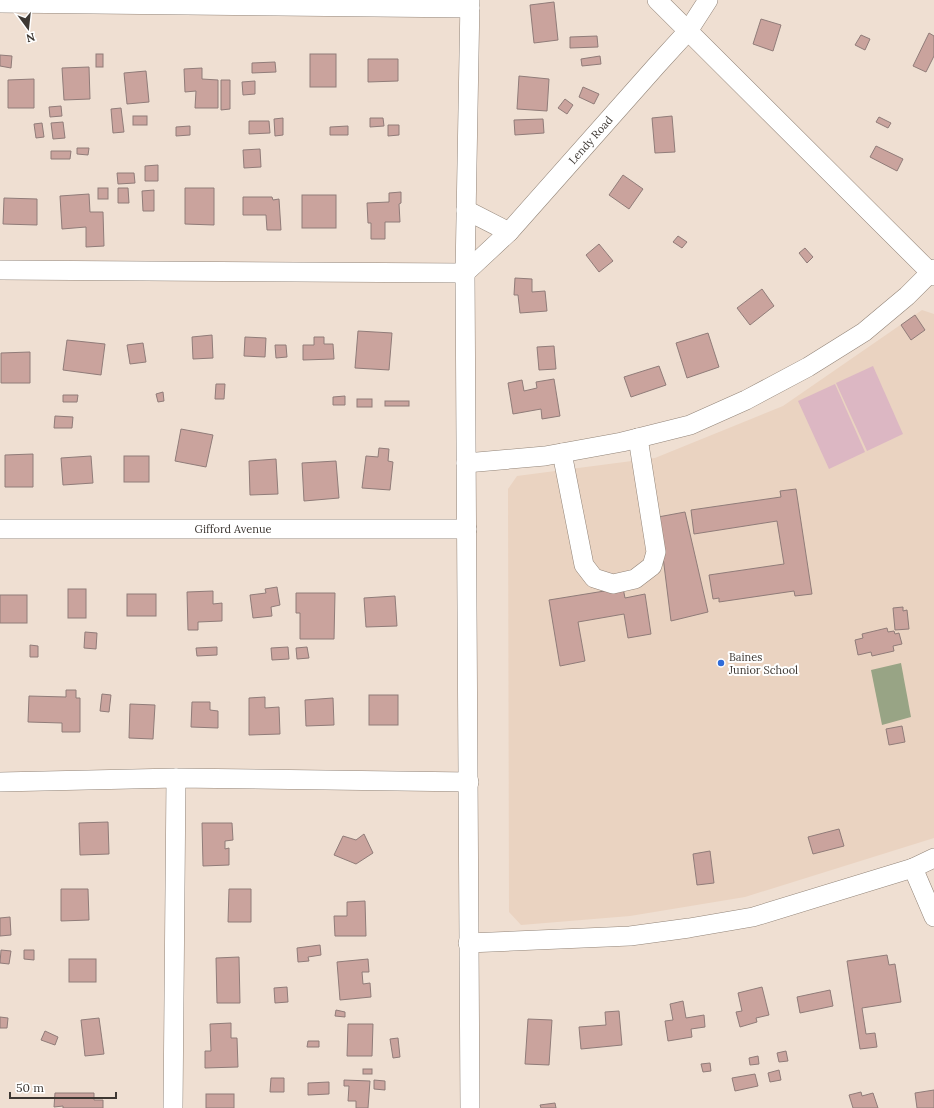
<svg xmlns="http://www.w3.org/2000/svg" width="934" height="1108" viewBox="0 0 934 1108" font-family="Lora,serif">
  <rect width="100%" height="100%" fill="#efdfd2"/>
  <path fill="#ead3c1" d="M922,310L934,314V838L745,897L630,916L521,925L509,912L508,489L517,476L655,458L783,406Z"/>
  <g fill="#dcb7c3">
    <path d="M873,366L903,434L867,451L836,383Z"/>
    <path d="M835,384L865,452L829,469L798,401Z"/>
  </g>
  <path fill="#98a485" d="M901,663L911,717L882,725L871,670Z"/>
  <g fill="#caa39d" stroke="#907c79">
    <path d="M554,2L558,40L534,43L530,5Z"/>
    <path d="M761,19L781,25L773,51L753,44Z"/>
    <path d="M929,33L934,36V56L926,72L913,66Z"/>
    <path d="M861,35L870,39L865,50L855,45Z"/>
    <path d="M597,36L598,47L570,48V37Z"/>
    <rect x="96" y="54" width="7" height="13"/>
    <rect x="310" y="54" width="26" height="33"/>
    <path d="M0,55L12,56L11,68L0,66Z"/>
    <path d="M600,56L601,64L582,66L581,59Z"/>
    <path d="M368,59H398V81L368,82Z"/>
    <path d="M275,62L276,72L252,73V63Z"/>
    <path d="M89,67L90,99L64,100L62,68Z"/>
    <path d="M202,68V79L218,80V108H195L196,91L185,92L184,69Z"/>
    <path d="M146,71L149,102L127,104L124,73Z"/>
    <path d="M519,76L549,79L547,111L517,109Z"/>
    <path d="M34,79V108H8V80Z"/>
    <path d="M221,80H230V109L221,110Z"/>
    <path d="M255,81V94L243,95L242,82Z"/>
    <path d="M583,87L599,94L594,104L579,97Z"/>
    <path d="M565,99L573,105L567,114L558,108Z"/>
    <path d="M61,106L62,116L50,117L49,107Z"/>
    <path d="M121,108L124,132L113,133L111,109Z"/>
    <rect x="133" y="116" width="14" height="9"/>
    <path d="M672,116L675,152L655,153L652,118Z"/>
    <path d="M879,117L891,123L888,128L876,122Z"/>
    <path d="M283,118V135L275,136L274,119Z"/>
    <path d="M370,118H383L384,126L370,127Z"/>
    <path d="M543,119L544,133L515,135L514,120Z"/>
    <path d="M249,121H269L270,133L249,134Z"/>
    <path d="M63,122L65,138L53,139L51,123Z"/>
    <path d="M42,123L44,137L36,138L34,124Z"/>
    <path d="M388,125H399V135L388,136Z"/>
    <path d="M190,126V135L176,136V127Z"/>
    <path d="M348,126V135H330V127Z"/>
    <path d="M876,146L903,159L897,171L870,157Z"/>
    <path d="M77,148H89L88,155L77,154Z"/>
    <path d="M260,149L261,167L244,168L243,150Z"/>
    <path d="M51,151H71L70,159H51Z"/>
    <path d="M158,165V181H145V166Z"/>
    <path d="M117,173H134L135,183L118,184Z"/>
    <path d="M623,175L643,189L629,209L609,195Z"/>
    <rect x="98" y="188" width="10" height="11"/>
    <path d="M118,188H128L129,203H118Z"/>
    <path d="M185,188H214V225L185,224Z"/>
    <path d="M154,190V211H143L142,191Z"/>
    <path d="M401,192V203L399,204L400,222H385V239H371V223H368L367,203L389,202V193Z"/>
    <path d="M89,194L90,212H103L104,246L86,247V227L62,229L60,196Z"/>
    <rect x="302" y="195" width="34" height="33"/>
    <path d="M243,197H272L273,200L279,199L281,230H267L266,215H243Z"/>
    <path d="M4,198L37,199V225L3,224Z"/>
    <path d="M678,236L687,242L682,248L673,242Z"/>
    <path d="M599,244L613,261L599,272L586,255Z"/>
    <path d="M805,248L813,257L807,263L799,253Z"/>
    <path d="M515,278L532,279V292L545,291L547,311L520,313L518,295H514Z"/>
    <path d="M762,289L774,306L750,325L737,308Z"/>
    <path d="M915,315L925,330L911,340L901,325Z"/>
    <path d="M358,331L392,333L389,370L355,368Z"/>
    <path d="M708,333L719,367L687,378L676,343Z"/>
    <path d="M212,335L213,358L193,359L192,337Z"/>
    <path d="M245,337L266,338L265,357L244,356Z"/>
    <path d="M314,337H324V344H333L334,359L303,360V345H314Z"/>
    <path d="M67,340L105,344L101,375L63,370Z"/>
    <path d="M143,343L146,362L130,364L127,345Z"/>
    <path d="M275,345H286L287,357L276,358Z"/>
    <path d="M554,346L556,369L539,370L537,347Z"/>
    <path d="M30,352V383H1V353Z"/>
    <path d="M659,366L666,385L631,397L624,377Z"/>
    <path d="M554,379L560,416L542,419L541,409L513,414L508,383L522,380L524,391L537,388L536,382Z"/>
    <path d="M216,384H225L224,399H215Z"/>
    <path d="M163,392L164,401L158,402L156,394Z"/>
    <path d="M63,395H78L77,402H63Z"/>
    <path d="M345,396V405H333V397Z"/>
    <rect x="357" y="399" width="15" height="8"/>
    <rect x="385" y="401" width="24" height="5"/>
    <path d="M55,416L73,417L72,428H54Z"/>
    <path d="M181,429L213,435L206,467L175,461Z"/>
    <path d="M379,448L389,449L388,461L393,462L390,490L362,488L366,456L378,457Z"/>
    <path d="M33,454V487H5V455Z"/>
    <path d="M91,456L93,483L63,485L61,458Z"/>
    <rect x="124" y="456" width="25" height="26"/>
    <path d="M276,459L278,494L250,495L249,461Z"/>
    <path d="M336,461L339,498L304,501L302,463Z"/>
    <path d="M796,489L812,594L795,596L794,591L719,602V598L713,599L709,575L784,564L777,521L694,534L691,510L781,497L780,491Z"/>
    <path d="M685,512L708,612L671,621L658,517Z"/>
    <path d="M277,587L280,605L271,607L272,616L253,618L250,595L266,593L265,589Z"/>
    <path d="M623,588L625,598L645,594L651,634L628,638L624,614L578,622L585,661L560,666L549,600Z"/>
    <rect x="68" y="589" width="18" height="29"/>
    <path d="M213,591V604L222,603V621L198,622V630H188L187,592Z"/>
    <path d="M296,593H335L334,639H300V613H296Z"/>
    <rect x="127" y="594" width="29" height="22"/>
    <rect x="0" y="595" width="27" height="28"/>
    <path d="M395,596L397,626L366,627L364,598Z"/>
    <path d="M903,607V611L907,610L909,629L895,630L893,608Z"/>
    <path d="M887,628L888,632L894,631L895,634L899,633L902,644L893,646L894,651L872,656L871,652L858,655L855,640L863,638L862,634Z"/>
    <path d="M85,632L97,633L96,649L84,648Z"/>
    <path d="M30,645L38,646V657H30Z"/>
    <path d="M217,647V655L197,656L196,648Z"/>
    <path d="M288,647L289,659L272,660L271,648Z"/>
    <path d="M307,647L309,658L297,659L296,648Z"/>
    <path d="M66,690H76V698H80V732H62V723L28,722L29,696L66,697Z"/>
    <path d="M102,694L111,695L109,712L100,711Z"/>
    <rect x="369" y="695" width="29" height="30"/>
    <path d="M265,697V708L279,707L280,734L249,735V698Z"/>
    <path d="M333,698L334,725L306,726L305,700Z"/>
    <path d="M192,702H210V710L218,711V728L191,727Z"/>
    <path d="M130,704L155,705L153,739L129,738Z"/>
    <path d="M902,726L905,742L889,745L886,729Z"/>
    <path d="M108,822L109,854L80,855L79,823Z"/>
    <path d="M202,823H232L233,840L225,841V849L229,848V865L203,866Z"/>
    <path d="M839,829L844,846L813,854L808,837Z"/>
    <path d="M364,834L373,853L356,864L334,855L343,836L356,840Z"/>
    <path d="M710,851L714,883L697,885L693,854Z"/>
    <path d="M61,889H88L89,920L61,921Z"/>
    <path d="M229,889H251V922H228Z"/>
    <path d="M365,901L366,936H335L334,916H347V902Z"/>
    <path d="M10,917L11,935L0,936V918Z"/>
    <path d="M320,945L321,955L308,957L309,961L298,962L297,948Z"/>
    <path d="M1,950L11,951L9,964L0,963Z"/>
    <path d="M24,950H34V960L24,959Z"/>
    <path d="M887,955L889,965L895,964L901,1002L862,1008L866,1034L875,1033L877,1047L860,1049L847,961Z"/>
    <path d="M239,957L240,1003H217L216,958Z"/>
    <rect x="69" y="959" width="27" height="23"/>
    <path d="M368,959L369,972H362L363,984L370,983L371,997L340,1000L337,962Z"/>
    <path d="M287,987L288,1002L275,1003L274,988Z"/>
    <path d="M762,987L769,1015L756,1018L757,1022L740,1027L736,1012L742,1011L738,993Z"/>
    <path d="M830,990L833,1006L800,1013L797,997Z"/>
    <path d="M683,1001L686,1018L704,1015L705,1027L691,1029L692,1037L668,1041L665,1021L673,1020L670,1004Z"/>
    <path d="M336,1010L345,1012V1017L335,1016Z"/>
    <path d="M619,1011L622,1045L581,1049L579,1027L606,1025L605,1012Z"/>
    <path d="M0,1017L8,1018L7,1028H0Z"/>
    <path d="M99,1018L104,1054L85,1056L81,1020Z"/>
    <path d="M528,1019L552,1020L549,1065L525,1064Z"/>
    <path d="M231,1023V1038H237L238,1067L205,1068V1051H211L210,1024Z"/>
    <path d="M348,1024H373L372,1056H347Z"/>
    <path d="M45,1031L58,1037L55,1045L41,1040Z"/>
    <path d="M398,1038L400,1057L393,1058L390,1039Z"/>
    <path d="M308,1041H319V1047H307Z"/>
    <path d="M786,1051L788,1061L779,1062L777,1053Z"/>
    <path d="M758,1056L759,1064L750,1065L749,1058Z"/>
    <path d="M710,1063L711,1071L703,1072L701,1064Z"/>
    <rect x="363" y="1069" width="9" height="5"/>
    <path d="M779,1070L781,1080L770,1082L768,1073Z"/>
    <path d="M755,1074L758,1086L735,1091L732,1078Z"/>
    <path d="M271,1078H284V1092H270Z"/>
    <path d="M344,1080L370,1081L368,1108H356V1101H348L349,1086H344Z"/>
    <path d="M374,1080L385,1081V1090L374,1089Z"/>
    <path d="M329,1082V1094L308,1095V1083Z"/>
    <path d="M934,1090V1108H917L915,1093Z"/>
    <path d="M861,1092L862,1096L873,1093L878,1108H853L849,1095Z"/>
    <path d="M55,1093H94V1100H103V1108H63V1106L54,1107Z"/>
    <rect x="206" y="1094" width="28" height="14"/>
    <path d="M555,1103L556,1108H541L540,1105Z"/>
  </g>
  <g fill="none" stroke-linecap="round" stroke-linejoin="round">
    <defs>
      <g id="minor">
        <path d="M657,0L934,276"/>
        <path d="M0,3L470,8"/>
        <path d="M466,210L509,232"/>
        <path id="s1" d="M0,270L465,273L509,232L657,65L688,31L708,0"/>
        <path d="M562,453L584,565L594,578L613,584L635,579L652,566L656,552L638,438"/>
        <path d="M466,463L545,456L622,442L690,425L746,400L808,367L864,332L907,296L934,269"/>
        <path id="s2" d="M0,529H467"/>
        <path d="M0,782L176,778L469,782"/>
        <path d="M913,868L934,917"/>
        <path d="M468,943L630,936L689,928L753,917L913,868L934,858"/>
        <path d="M173,1108L176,778"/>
        <path d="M470,1108L465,273L470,0"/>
      </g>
    </defs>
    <use href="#minor" stroke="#928478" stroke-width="20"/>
    <use href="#minor" stroke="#fff" stroke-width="19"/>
  </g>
  <circle fill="#2f6bd9" stroke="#fff" stroke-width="1.5" cx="721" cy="663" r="4"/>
  <g text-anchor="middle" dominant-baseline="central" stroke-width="4" stroke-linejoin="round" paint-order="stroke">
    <g font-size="11" fill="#3e3833" stroke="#fff">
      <text stroke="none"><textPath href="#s1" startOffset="648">Lendy Road</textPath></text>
      <text stroke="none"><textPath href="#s2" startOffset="233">Gifford Avenue</textPath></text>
    </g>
    <g font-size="11" fill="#3e3833" stroke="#fff" text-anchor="start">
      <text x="729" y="657">Baines<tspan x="729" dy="13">Junior School</tspan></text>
    </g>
  </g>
  <g transform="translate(28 28) rotate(165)" stroke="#ffffff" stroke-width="3" paint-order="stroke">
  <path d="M0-3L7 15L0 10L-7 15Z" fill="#3e3833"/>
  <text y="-6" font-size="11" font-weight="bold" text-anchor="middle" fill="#3e3833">N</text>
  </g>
  <path d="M10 1092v6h106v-6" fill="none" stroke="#3e3833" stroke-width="2"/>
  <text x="16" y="1092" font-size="12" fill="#3e3833" stroke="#ffffff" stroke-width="3" paint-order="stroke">50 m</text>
</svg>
